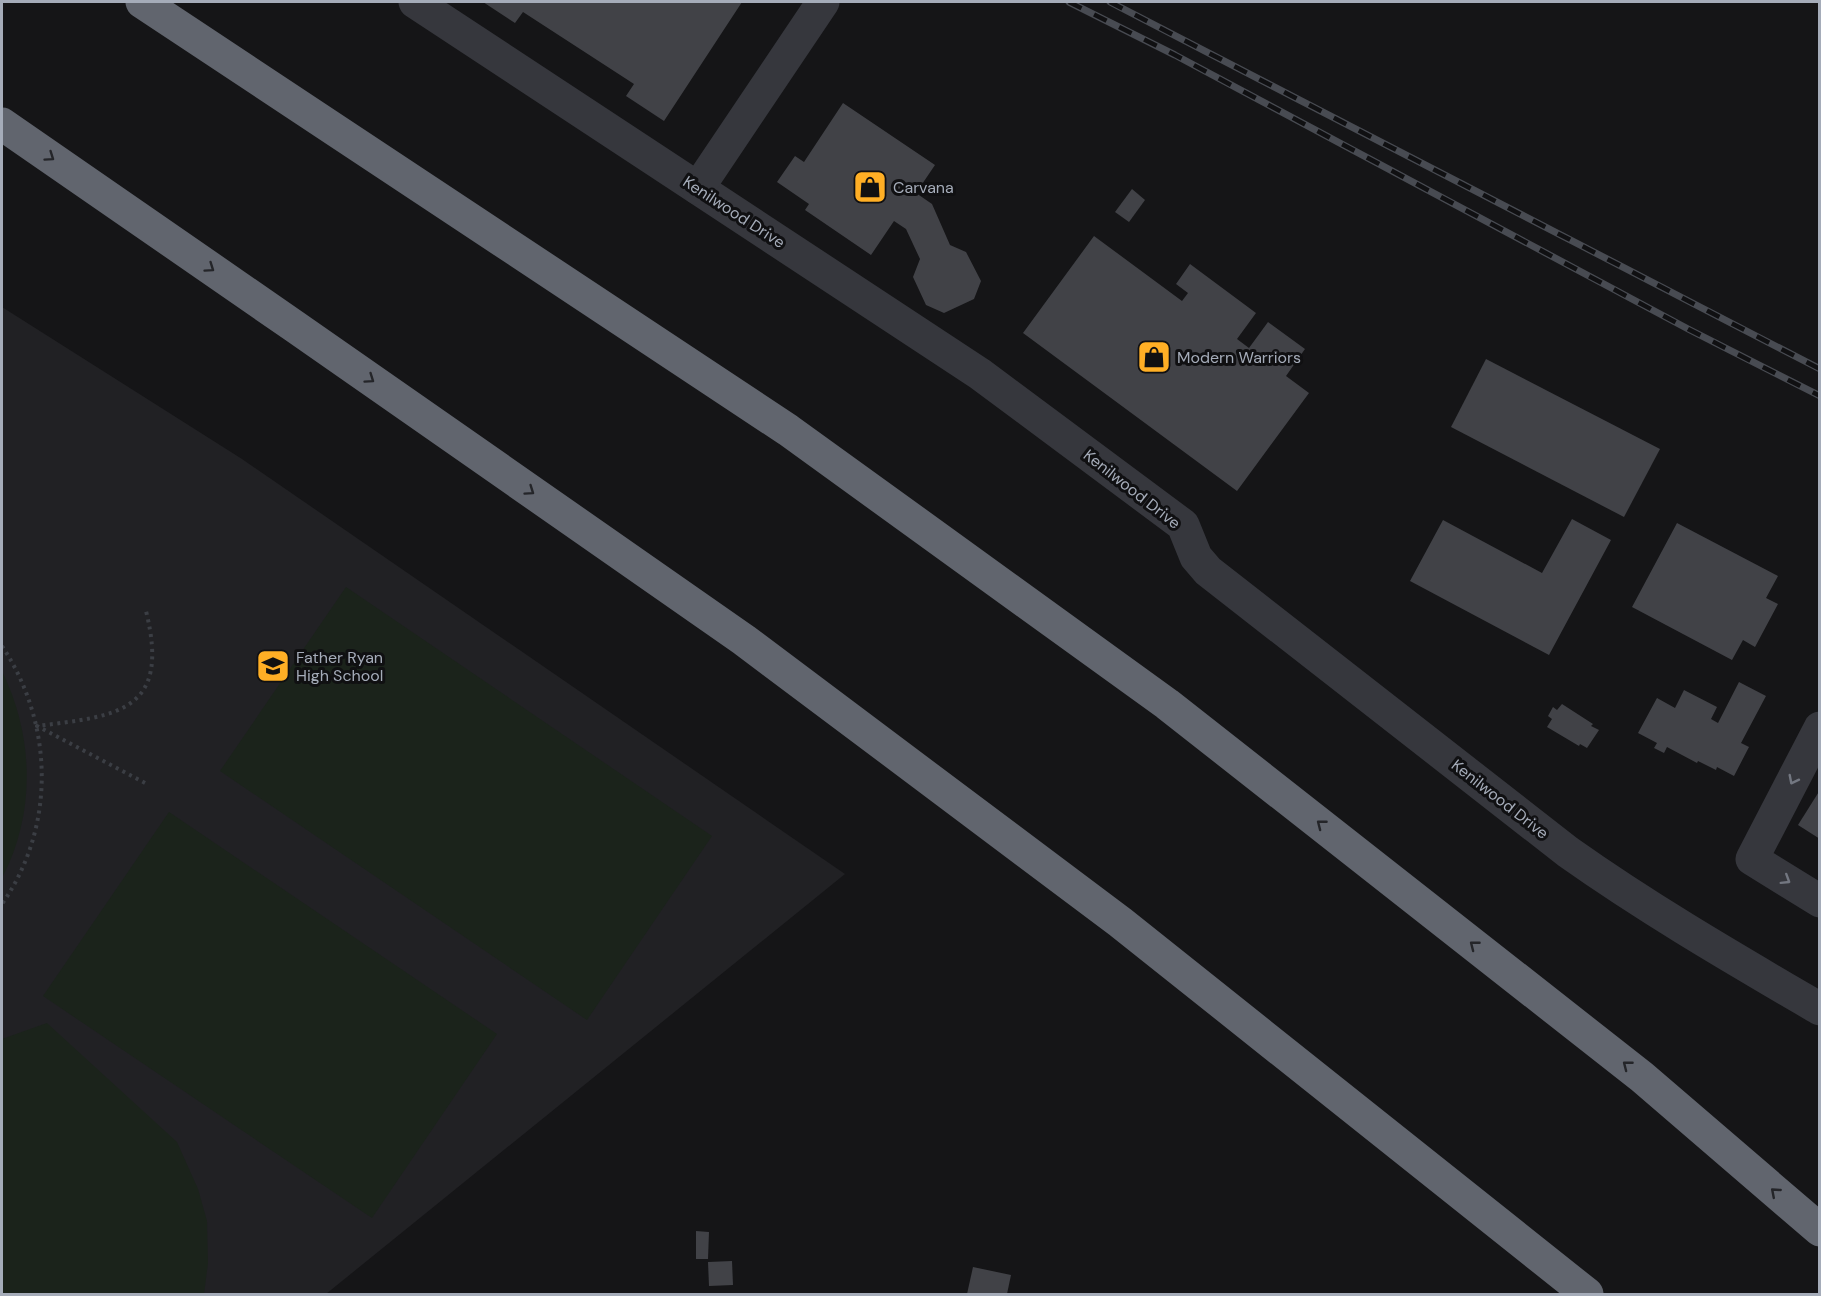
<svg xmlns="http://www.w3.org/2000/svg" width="1821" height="1296" viewBox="0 0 1821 1296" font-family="'DM Sans',sans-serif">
  <rect width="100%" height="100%" fill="#151517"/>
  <path fill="#212124" d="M2,307L242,459L845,874L326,1294H2Z"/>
  <g fill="#1b231b">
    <path d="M346,587L712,836L587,1020L220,771Z"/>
    <path d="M2,671C34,737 36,813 2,878Z"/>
    <path d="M169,812L497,1034L372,1218L43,996Z"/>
    <path d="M47,1023L177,1142L198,1189L207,1221L208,1263L204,1294H2V1039Z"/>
  </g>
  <g fill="#414247">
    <path d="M483,2H742L664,121L626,96L634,84L523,12L515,23Z"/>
    <path d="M843,103L935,165L916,193L932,204L950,245L966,252L981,281L974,299L944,313L926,305L913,277L920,259L906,229L894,221L871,255L805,210L809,204L777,182L795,156L804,162Z"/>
    <path d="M1132,189L1145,200L1129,222L1115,212Z"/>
    <path d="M1094,236L1182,301L1188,293L1176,284L1190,264L1256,313L1237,339L1249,348L1268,322L1305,349L1286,376L1309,393L1237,491L1023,333Z"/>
    <path d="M1486,359L1660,449L1624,517L1451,427Z"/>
    <path d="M1572,519L1611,540L1549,655L1410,581L1443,520L1542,573Z"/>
    <path d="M1677,523L1778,576L1766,598L1778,604L1755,647L1743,640L1732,660L1632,607Z"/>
    <path d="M1739,682L1766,696L1741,743L1749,747L1734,776L1717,767L1716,770L1698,761L1697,763L1667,747L1664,753L1654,748L1657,743L1638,733L1657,698L1675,708L1684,690L1717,707L1711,719L1718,723Z"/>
    <path d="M1562,704L1593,724L1591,726L1599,730L1587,748L1580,744L1579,746L1547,727L1552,719L1548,716L1553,707L1557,710Z"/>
    <path d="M1820,790V839L1798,825Z"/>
    <path d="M696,1231L709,1232L708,1259H696Z"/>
    <path d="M732,1261L733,1285L709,1286L708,1262Z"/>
    <path d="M973,1267L1011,1275L1007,1294H967Z"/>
  </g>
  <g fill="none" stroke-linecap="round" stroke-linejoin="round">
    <g stroke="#3b3e44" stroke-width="4" stroke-dasharray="3 4.5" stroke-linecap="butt">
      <path d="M2,646C54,724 56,827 2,904"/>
      <path d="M145,783L37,726C118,716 171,712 146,611"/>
    </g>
    <g stroke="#36373d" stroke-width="33">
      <path d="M415,2L980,374L1183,525L1196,557L1208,571L1568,852C1650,910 1733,958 1820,1009"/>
      <path d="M698,188L823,2"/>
      <path d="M1820,728L1752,859L1820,901"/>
    </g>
    <g stroke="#61656e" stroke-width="33">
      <path d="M142,2L788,430L1167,704L1642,1077L1820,1230"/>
      <path d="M2,124L294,326L744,640L1120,922L1587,1294"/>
    </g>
    <defs>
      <g id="rail">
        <path d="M1069,2L1175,55L1690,330L1820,396"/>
        <path d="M1110,2L1820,369"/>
      </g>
    </defs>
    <use href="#rail" stroke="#484b52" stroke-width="7"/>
    <use href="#rail" stroke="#101012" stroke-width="4.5" stroke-dasharray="14" stroke-linecap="butt"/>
  </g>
  <defs><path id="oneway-chevron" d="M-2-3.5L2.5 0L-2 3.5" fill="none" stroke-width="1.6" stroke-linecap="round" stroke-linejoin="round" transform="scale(1.5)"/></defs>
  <g stroke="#242529">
    <use href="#oneway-chevron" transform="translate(50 157) rotate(35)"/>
    <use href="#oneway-chevron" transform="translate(210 268) rotate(35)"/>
    <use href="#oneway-chevron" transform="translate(370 379) rotate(35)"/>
    <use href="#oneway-chevron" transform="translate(530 491) rotate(35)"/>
    <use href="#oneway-chevron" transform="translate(1321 824) rotate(-142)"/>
    <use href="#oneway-chevron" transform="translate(1474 945) rotate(-142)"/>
    <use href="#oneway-chevron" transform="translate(1627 1065) rotate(-142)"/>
    <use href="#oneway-chevron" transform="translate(1775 1192) rotate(-139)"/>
  </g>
  <g stroke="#737781">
    <use href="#oneway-chevron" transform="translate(1793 780) rotate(117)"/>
    <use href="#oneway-chevron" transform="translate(1786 880) rotate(32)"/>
  </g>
  <defs>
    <symbol id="shop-square" viewBox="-11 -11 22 22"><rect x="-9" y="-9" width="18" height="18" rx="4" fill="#ffaf25" stroke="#101012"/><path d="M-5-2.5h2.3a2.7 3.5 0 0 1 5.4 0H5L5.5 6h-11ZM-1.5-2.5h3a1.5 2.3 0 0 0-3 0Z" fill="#111"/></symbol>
    <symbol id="university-square" viewBox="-11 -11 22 22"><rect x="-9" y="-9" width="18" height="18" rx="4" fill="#ffaf25" stroke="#101012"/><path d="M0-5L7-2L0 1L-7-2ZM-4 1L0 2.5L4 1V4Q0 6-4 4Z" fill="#111"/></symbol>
  </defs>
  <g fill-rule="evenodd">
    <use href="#shop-square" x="851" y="168" width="38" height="38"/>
    <use href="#shop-square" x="1135" y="338" width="38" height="38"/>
    <use href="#university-square" x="254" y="647" width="38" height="38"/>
  </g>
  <g text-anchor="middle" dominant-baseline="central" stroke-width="6" stroke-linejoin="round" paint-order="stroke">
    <g font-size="16" fill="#a5acb9" stroke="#101012" text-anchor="start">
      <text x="893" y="187">Carvana</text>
      <text x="1177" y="357">Modern Warriors</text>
      <text x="296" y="657">Father Ryan<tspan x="296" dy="18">High School</tspan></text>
    </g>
    <g font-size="16" fill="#a5acb9" stroke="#101012">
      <text transform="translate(734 212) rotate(33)">Kenilwood Drive</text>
      <text transform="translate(1132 489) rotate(38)">Kenilwood Drive</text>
      <text transform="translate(1500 799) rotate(38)">Kenilwood Drive</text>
    </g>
  </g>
  <rect width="1821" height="1296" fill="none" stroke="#a5acb9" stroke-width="6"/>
</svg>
